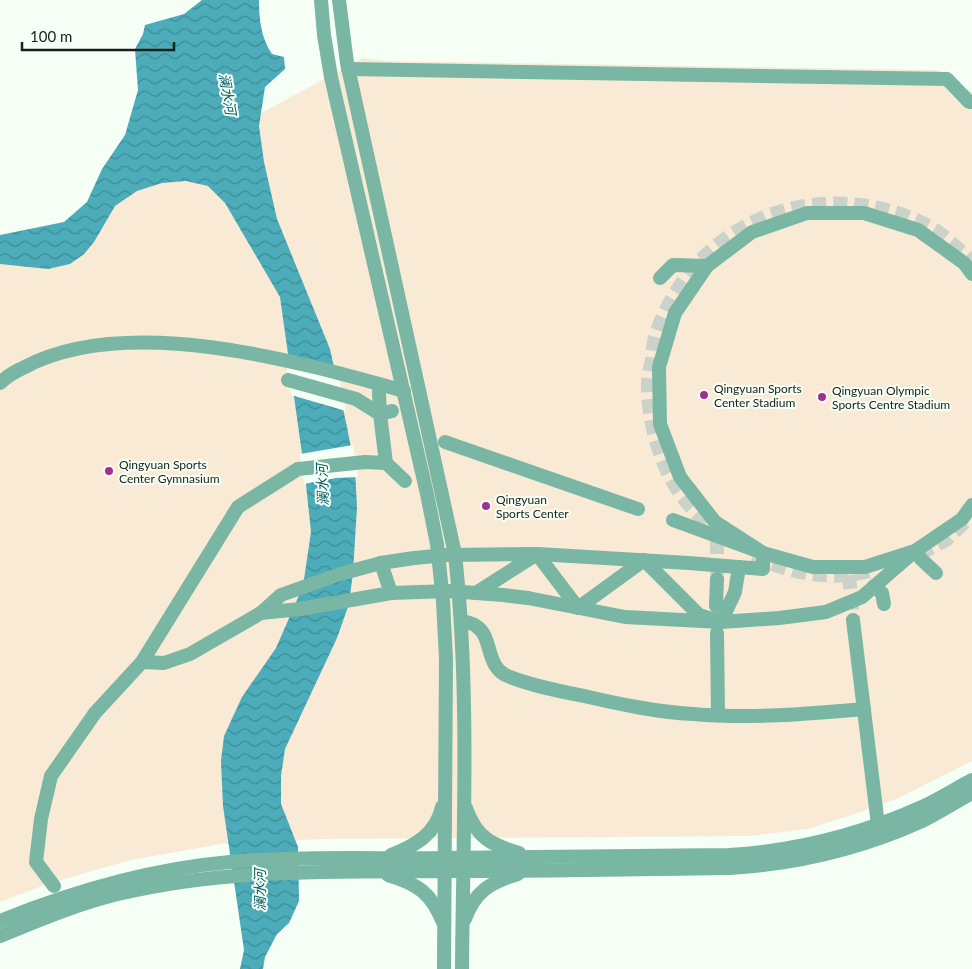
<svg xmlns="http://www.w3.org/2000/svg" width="972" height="969" viewBox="0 0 972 969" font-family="Lato,'Noto Sans SC',sans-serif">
  <defs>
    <pattern id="water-waves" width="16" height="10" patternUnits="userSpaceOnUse" patternTransform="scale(1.25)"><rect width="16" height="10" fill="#4cacb9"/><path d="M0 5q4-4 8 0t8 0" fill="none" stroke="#3e8c95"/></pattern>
  </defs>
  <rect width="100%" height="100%" fill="#f6fff5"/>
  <path fill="#f9ead6" d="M363,58L386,61L937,70L972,92V761L899,798L858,813L808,829L749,836L321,839L221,844L131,860L50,883L0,902V250L39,243L112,194Z"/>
  <path fill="url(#water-waves)" d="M202,0H259C259,19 261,38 272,54L284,57L285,69L265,87L259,126L264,162L277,219L330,349L347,427L355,469L357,507L353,572L349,604L337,638L285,749L281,776V804L298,847L299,901L289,923L277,934L265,957L263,969H240L244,950L223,806L221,761L224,736L242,697L276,648L303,586L311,532L305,475L280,297L225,203L208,186L186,181L162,183L137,191L115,206L94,242L84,254L70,264L48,269L0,264V235L64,222L87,202L102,169L125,135L138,90L135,49L143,34L145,25L184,14Z"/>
  <g fill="#f6fff5">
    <path d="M285,354L337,368L346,411L291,395Z"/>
    <path d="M353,445L358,477L336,478L304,484L300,454Z"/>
  </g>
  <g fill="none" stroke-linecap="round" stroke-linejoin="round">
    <g stroke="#cad2c9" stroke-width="14" stroke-dasharray="14 7" stroke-linecap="butt">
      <path d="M722,537C706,524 684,502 674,484C658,457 648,417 648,386C648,377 650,368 652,360C653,351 653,342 656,334C684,251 761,198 848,204C879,206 912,215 938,232C950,240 961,252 972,262"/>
      <path d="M919,554L946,540L966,521"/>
      <path d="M753,556C783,570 817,578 850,575C857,574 865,572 873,570"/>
      <path d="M717,575V533"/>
      <path d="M849,575L853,620"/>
    </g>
    <g stroke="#79b6a4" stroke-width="14">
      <path d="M321,0L324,35L331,77L427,494L437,544L443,601L446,659L444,969"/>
      <path d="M339,0L347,63L455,554C470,691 463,831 462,969"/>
      <path d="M348,69L947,79L969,102H972"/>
      <path d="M972,274L964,263L918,230L864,213H807L752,232L707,266L675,313L659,367L660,424L680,477L715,522L763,553L813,567H865L915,551L962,519L972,505"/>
      <path d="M660,278L673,265L707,266"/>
      <path d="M288,380L356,399L380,414L392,411"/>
      <path d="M0,383C8,375 16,371 25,367C127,313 298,361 404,391"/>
      <path d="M379,392L380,414L386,463L405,481"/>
      <path d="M445,442L638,509"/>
      <path d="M537,554L578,608L644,560L699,615L721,622L735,592L739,567"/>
      <path d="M381,563L391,593"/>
      <path d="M874,586L882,593L884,604"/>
      <path d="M476,593L537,554L689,563L763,569V553L673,520"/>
      <path d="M528,598L625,617L721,622L779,618L826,612L862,597L915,551L921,559L936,573"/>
      <path d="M716,606L717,579"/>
      <path d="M853,620L878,825"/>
      <path d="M461,621C466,622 472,623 476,626C494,637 484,668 510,677C533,686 559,691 584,696C619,704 656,712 693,714C750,719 807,714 864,709"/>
      <path d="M717,633L718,715"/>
      <path d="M142,662L164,663L190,654L261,613"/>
      <path d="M466,808C476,837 491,845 519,853"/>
      <path d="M391,855C415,846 436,834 442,807"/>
      <path d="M388,875C418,884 431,893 443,922"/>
      <path d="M54,886L36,862L41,819L51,776L95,713L142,662L238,507L298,469L365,462L386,463"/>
      <path d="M465,919C475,891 491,882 518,874"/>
      <path d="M0,921C74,891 150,869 230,862C302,856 374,859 446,858C540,857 635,856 729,855C797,851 860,835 922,807C939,799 955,789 972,780"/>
      <path d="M0,936C39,920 77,904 118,894C230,867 346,872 460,871C550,871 640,869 729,868C796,864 860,849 922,821C939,813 955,802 972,793"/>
    </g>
    <g stroke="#79b6a4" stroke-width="14">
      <path d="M261,613L281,595L340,574L381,563L414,558L447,555L537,554"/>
      <path d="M261,613L300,609L391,593L450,591L503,595L528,598"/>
    </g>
  </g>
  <g fill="#9e3190" stroke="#f6fff5" stroke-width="2">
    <circle cx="704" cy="395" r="5"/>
    <circle cx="822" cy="397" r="5"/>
    <circle cx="109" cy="471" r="5"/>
    <circle cx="486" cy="506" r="5"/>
  </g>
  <g text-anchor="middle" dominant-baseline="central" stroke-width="4" stroke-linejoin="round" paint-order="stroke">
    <g font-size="12" fill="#192017" stroke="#f6fff5" text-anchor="start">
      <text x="714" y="388">Qingyuan Sports<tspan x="714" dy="14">Center Stadium</tspan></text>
      <text x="832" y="390">Qingyuan Olympic<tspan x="832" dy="14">Sports Centre Stadium</tspan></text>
      <text x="119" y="464">Qingyuan Sports<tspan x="119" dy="14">Center Gymnasium</tspan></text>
      <text x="496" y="499">Qingyuan<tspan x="496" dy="14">Sports Center</tspan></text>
    </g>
    <g font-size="14" font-style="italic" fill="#045b65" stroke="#f6fff5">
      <text transform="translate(228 94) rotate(80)">澜水河</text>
      <text transform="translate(322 485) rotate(-92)">澜水河</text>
      <text transform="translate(259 890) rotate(-90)">澜水河</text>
    </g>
  </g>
  <path d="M22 42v8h152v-8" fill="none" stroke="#192017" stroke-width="2.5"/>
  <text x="30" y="42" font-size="15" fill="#192017" stroke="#f6fff5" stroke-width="4" paint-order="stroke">100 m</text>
</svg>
